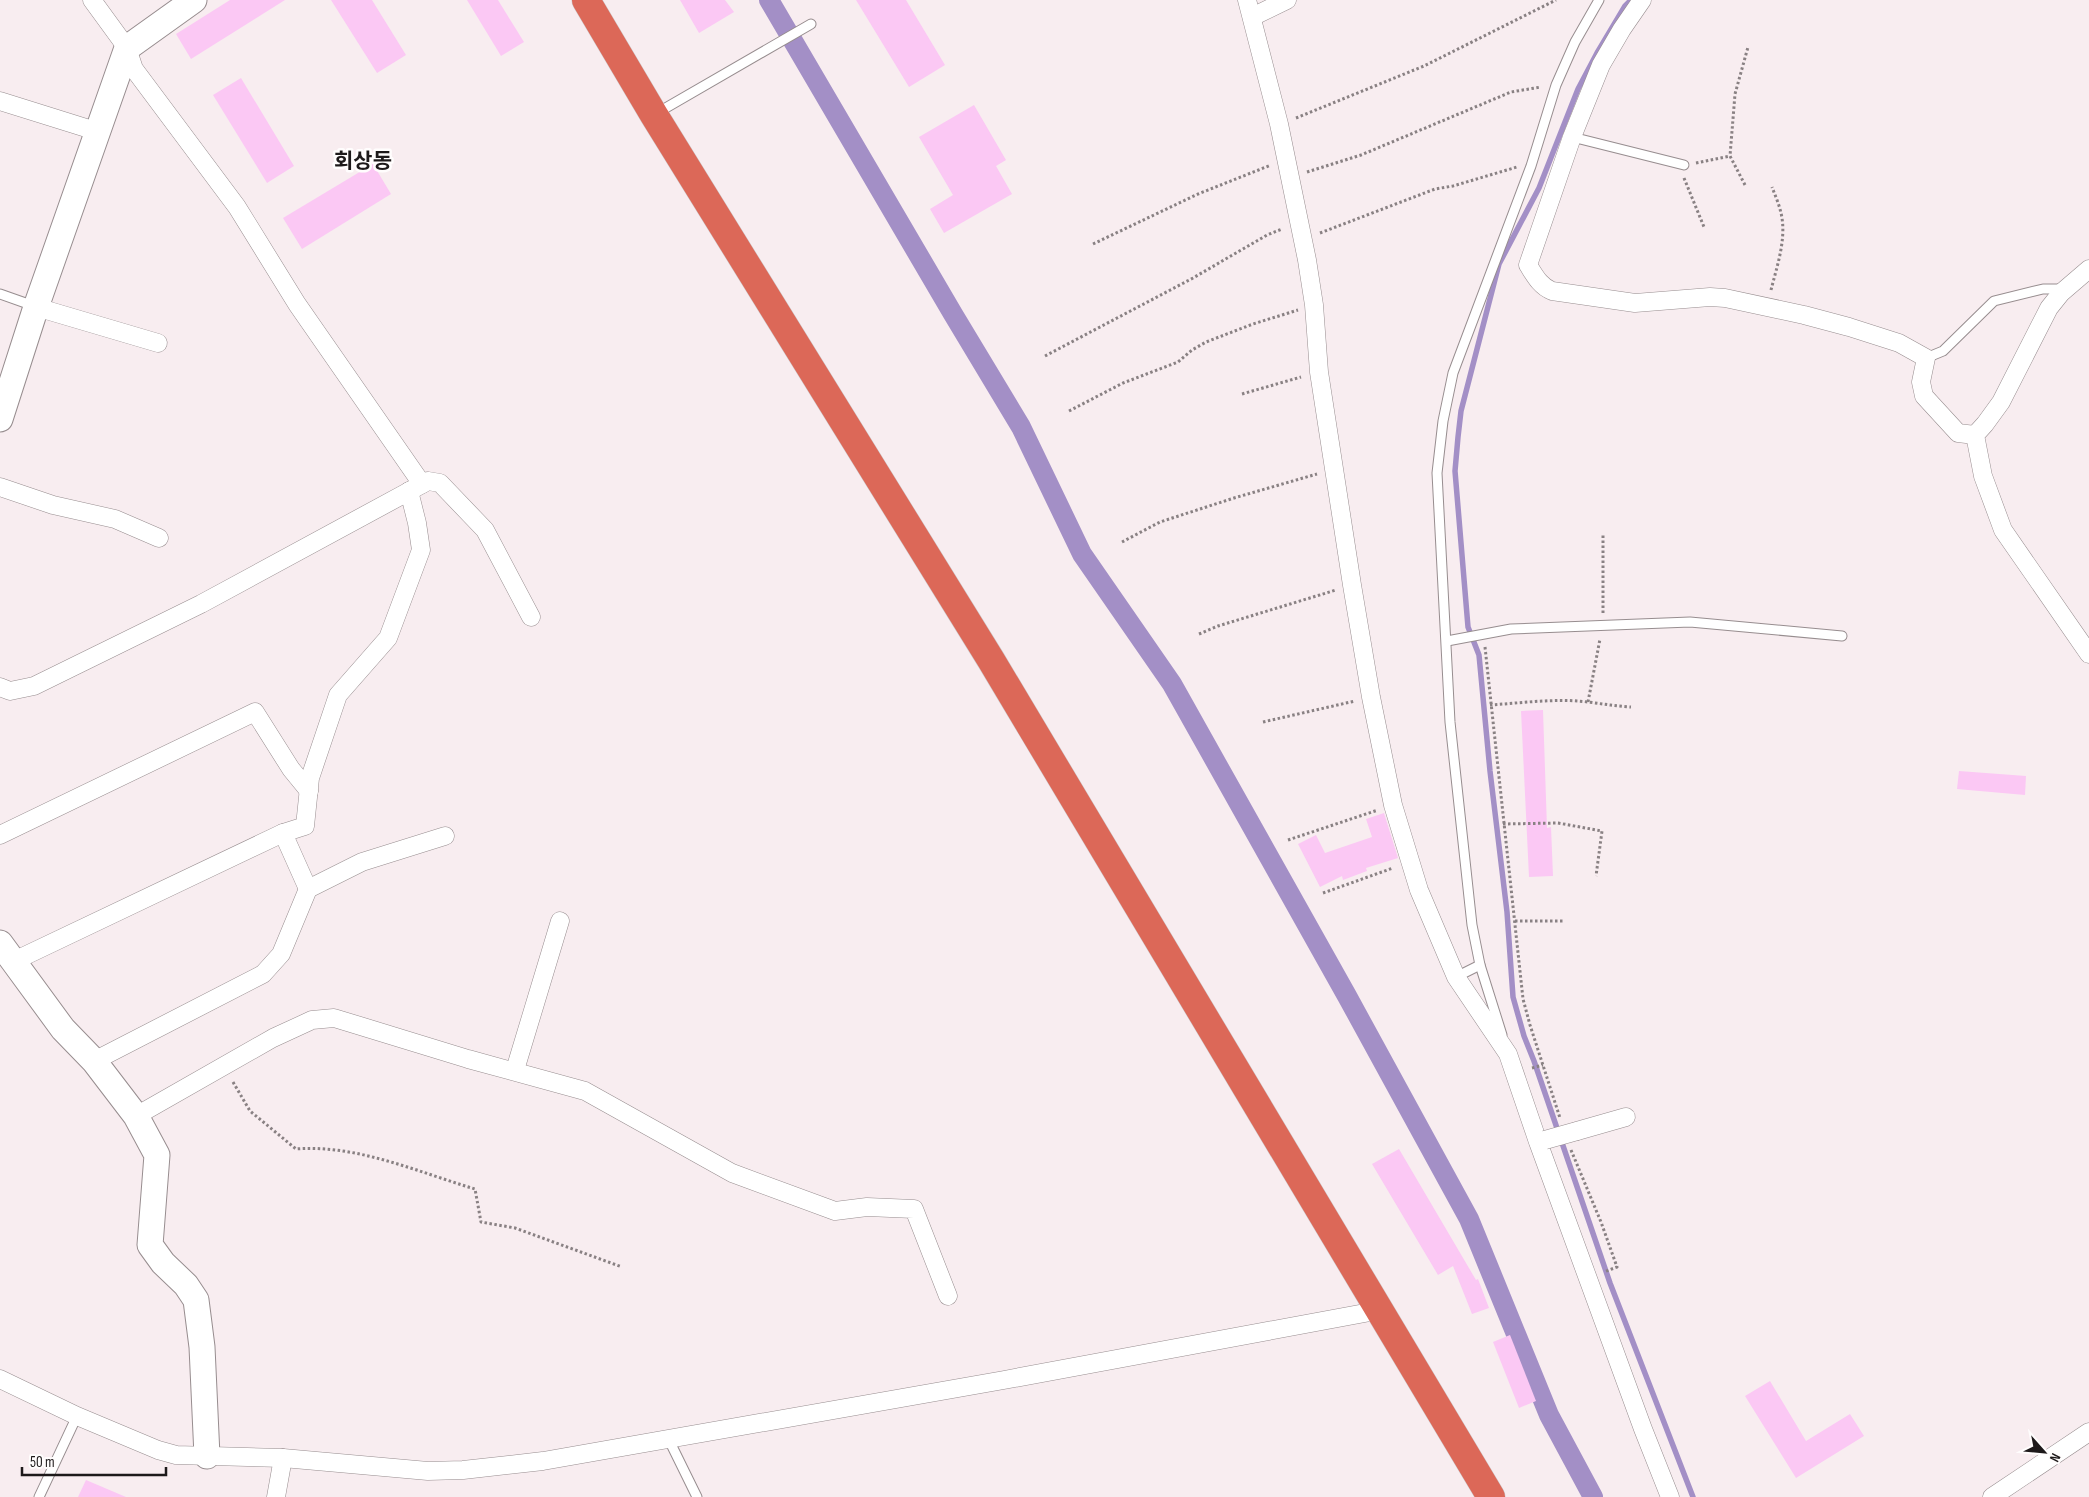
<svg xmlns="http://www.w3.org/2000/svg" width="2089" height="1497" viewBox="0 0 2089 1497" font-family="'Sofia Sans Condensed','Noto Sans KR',sans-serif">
  <rect width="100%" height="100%" fill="#f8edf0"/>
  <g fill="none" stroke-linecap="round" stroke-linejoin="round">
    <path stroke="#a38fc6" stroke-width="5.5" d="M1631,0L1625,6L1597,53L1578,89L1539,188L1499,264L1461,411L1458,437L1455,471L1468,627L1479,655L1490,771L1507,912L1513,997L1524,1036L1534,1061L1610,1283L1693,1497"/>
    <path stroke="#a38fc6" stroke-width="20" d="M769,0L953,314L1021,427L1082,554L1172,684L1347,996L1469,1219L1549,1415L1593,1497"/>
  </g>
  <g fill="#fbc8f4">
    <path d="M230,0H285L191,59L176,34Z"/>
    <path d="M331,0H372L406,55L377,73Z"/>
    <path d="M467,0H498L524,42L501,56Z"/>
    <path d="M680,0H725L734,12L699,33Z"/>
    <path d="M856,0H906L945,65L909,87Z"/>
    <path d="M241,78L294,166L267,183L213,95Z"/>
    <path d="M974,105L1006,160L996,166L1012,194L944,233L930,209L953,195L919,137Z"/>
    <path d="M373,164L391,194L302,249L283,218Z"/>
    <path d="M1543,710L1547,828L1551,827L1553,876L1529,877L1521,711Z"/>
    <path d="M1959,771L2026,776L2025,795L1957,789Z"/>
    <path d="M1384,813L1398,858L1366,868L1367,871L1343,880L1342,876L1320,887L1298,844L1316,835L1325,853L1372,837L1366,819Z"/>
    <path d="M1399,1149L1476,1280L1478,1279L1489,1308L1472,1314L1453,1266L1438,1275L1372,1164Z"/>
    <path d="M1510,1335L1536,1401L1519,1408L1493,1342Z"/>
    <path d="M1770,1381L1806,1441L1850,1414L1864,1436L1796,1478L1745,1396Z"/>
    <path d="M86,1480L126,1497H78Z"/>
  </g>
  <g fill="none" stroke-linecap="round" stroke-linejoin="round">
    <defs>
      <g id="lane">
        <path d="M657,113L811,24"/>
        <path d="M1572,137L1684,165"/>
        <path d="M0,294L34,306"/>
        <path d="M1926,358L1943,351L1994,301L2043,289H2065"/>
        <path d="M1447,641L1511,629L1690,622L1842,636"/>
        <path d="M1456,977L1480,965"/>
        <path d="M1502,1035L1480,965L1472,925L1450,722L1437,473L1443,421L1453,373L1531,166L1556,85L1575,42L1599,0"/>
        <path d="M668,1438L697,1497"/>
        <path d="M39,1497L77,1416"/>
      </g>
      <g id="street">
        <path d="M92,0L127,48L134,69L237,207L297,304L422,484"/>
        <path d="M1247,0L1279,124L1307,260L1314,305L1319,372L1352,585L1371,697L1393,805L1419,890L1456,977L1508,1054L1538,1142L1643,1429L1670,1497"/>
        <path d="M1642,0L1622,29L1601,65L1572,137L1528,265C1535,276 1540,286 1552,291L1635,303L1710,297L1725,298L1804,315L1849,327L1899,343L1926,358L1921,382L1924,396L1958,433L1975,435"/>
        <path d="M1252,17L1287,0"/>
        <path d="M0,101L99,132"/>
        <path d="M2089,269L2061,293L2049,308L2001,402L1985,424L1975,435L1983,476L2003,530L2089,654"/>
        <path d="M36,307L158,343"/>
        <path d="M0,487L53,505L115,519L159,538"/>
        <path d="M0,687L10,691L34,686L201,604L428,481L440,483L485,530L531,617"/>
        <path d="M283,833L308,889"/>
        <path d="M0,835L255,712L291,769L309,791"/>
        <path d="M14,961L283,833L305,826L310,778L338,695L388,638L421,550L417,523L409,491"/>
        <path d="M94,1061L263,974L281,954L308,889L362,862L445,836"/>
        <path d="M515,1070L560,921"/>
        <path d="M136,1116L273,1038L312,1020L334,1018L468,1059L585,1091L732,1173L835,1211L867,1207L914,1209L948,1296"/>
        <path d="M1577,1131L1626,1117"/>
        <path d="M0,1379L77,1416L158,1450L176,1455L283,1458L428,1471L463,1470L543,1461L1004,1380L1381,1310"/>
        <path d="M276,1497L283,1458"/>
        <path d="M1992,1497L2089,1432"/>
      </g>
      <g id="secondary">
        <path d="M0,419L36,307L127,48L194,0"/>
        <path d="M0,943L63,1029L94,1061L136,1116L157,1155L150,1245L163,1263L186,1285L196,1300L202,1347L207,1456"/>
      </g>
      <path id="highway" d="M586,0L654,115L991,660L1491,1497"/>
    </defs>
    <use href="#lane" stroke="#978d8f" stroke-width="11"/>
    <use href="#street" stroke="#978d8f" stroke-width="19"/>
    <use href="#secondary" stroke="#978d8f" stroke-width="27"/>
    <use href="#highway" stroke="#cdcccd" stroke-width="29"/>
    <g stroke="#898183" stroke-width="3" stroke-dasharray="2.5 2.5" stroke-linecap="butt">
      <path d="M1296,118L1424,66L1556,0"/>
      <path d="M1696,163L1730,156"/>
      <path d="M1307,172L1361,155L1511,92L1541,87"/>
      <path d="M1684,178L1704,227"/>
      <path d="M1745,185L1730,156L1735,94L1748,47"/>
      <path d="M1320,233L1435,189L1453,186L1517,167"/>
      <path d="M1093,244L1198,194L1271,165"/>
      <path d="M1771,290C1777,266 1787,238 1781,213C1779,204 1775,195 1772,187"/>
      <path d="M1045,356L1193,278L1267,235L1282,229"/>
      <path d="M1242,394L1301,377"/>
      <path d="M1069,411L1123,383L1178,362L1192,350L1206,342L1253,324L1298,310"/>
      <path d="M1122,542L1160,522L1234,498L1317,474"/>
      <path d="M1603,613V534"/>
      <path d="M1199,634L1218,626L1336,590"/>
      <path d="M1485,647L1523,999L1530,1025L1560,1118"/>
      <path d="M1588,702L1600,639"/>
      <path d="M1490,705C1522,703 1556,698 1588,702C1603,704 1616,706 1631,707"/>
      <path d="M1263,722L1355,701"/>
      <path d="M1503,824L1558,823L1602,831L1596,876"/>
      <path d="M1288,840L1378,810"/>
      <path d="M1323,893L1393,868"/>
      <path d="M1515,921H1563"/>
      <path d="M1532,1068L1543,1065"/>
      <path d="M233,1082L250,1111L296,1149C356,1144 418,1172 475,1189L481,1222L515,1228L622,1267"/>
      <path d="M1571,1150L1601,1222L1617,1267L1604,1272"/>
    </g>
    <use href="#lane" stroke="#fff" stroke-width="9"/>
    <use href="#street" stroke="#fff" stroke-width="18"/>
    <use href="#secondary" stroke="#fff" stroke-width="25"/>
    <use href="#highway" stroke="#dc6858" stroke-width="28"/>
    <defs>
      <path id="street-bridge" d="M1545,1140L1577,1131"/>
    </defs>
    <use href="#street-bridge" stroke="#978d8f" stroke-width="19" stroke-linecap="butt"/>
    <use href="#street-bridge" stroke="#fff" stroke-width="18"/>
  </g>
  <g text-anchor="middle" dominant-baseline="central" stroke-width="5" stroke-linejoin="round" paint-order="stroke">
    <g font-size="21" font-weight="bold" fill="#1d191a" stroke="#fffdfd">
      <text x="363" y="161">회상동</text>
    </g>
  </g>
  <g transform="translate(2044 1452) rotate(117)" stroke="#fffdfd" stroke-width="4" paint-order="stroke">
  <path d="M0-4L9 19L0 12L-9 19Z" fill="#1d191a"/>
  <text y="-8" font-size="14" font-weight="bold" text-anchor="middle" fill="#1d191a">N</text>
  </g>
  <path d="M22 1467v8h144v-8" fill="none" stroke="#1d191a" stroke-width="2.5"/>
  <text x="30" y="1467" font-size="15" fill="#1d191a" stroke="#fffdfd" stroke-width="4" paint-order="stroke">50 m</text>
</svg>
